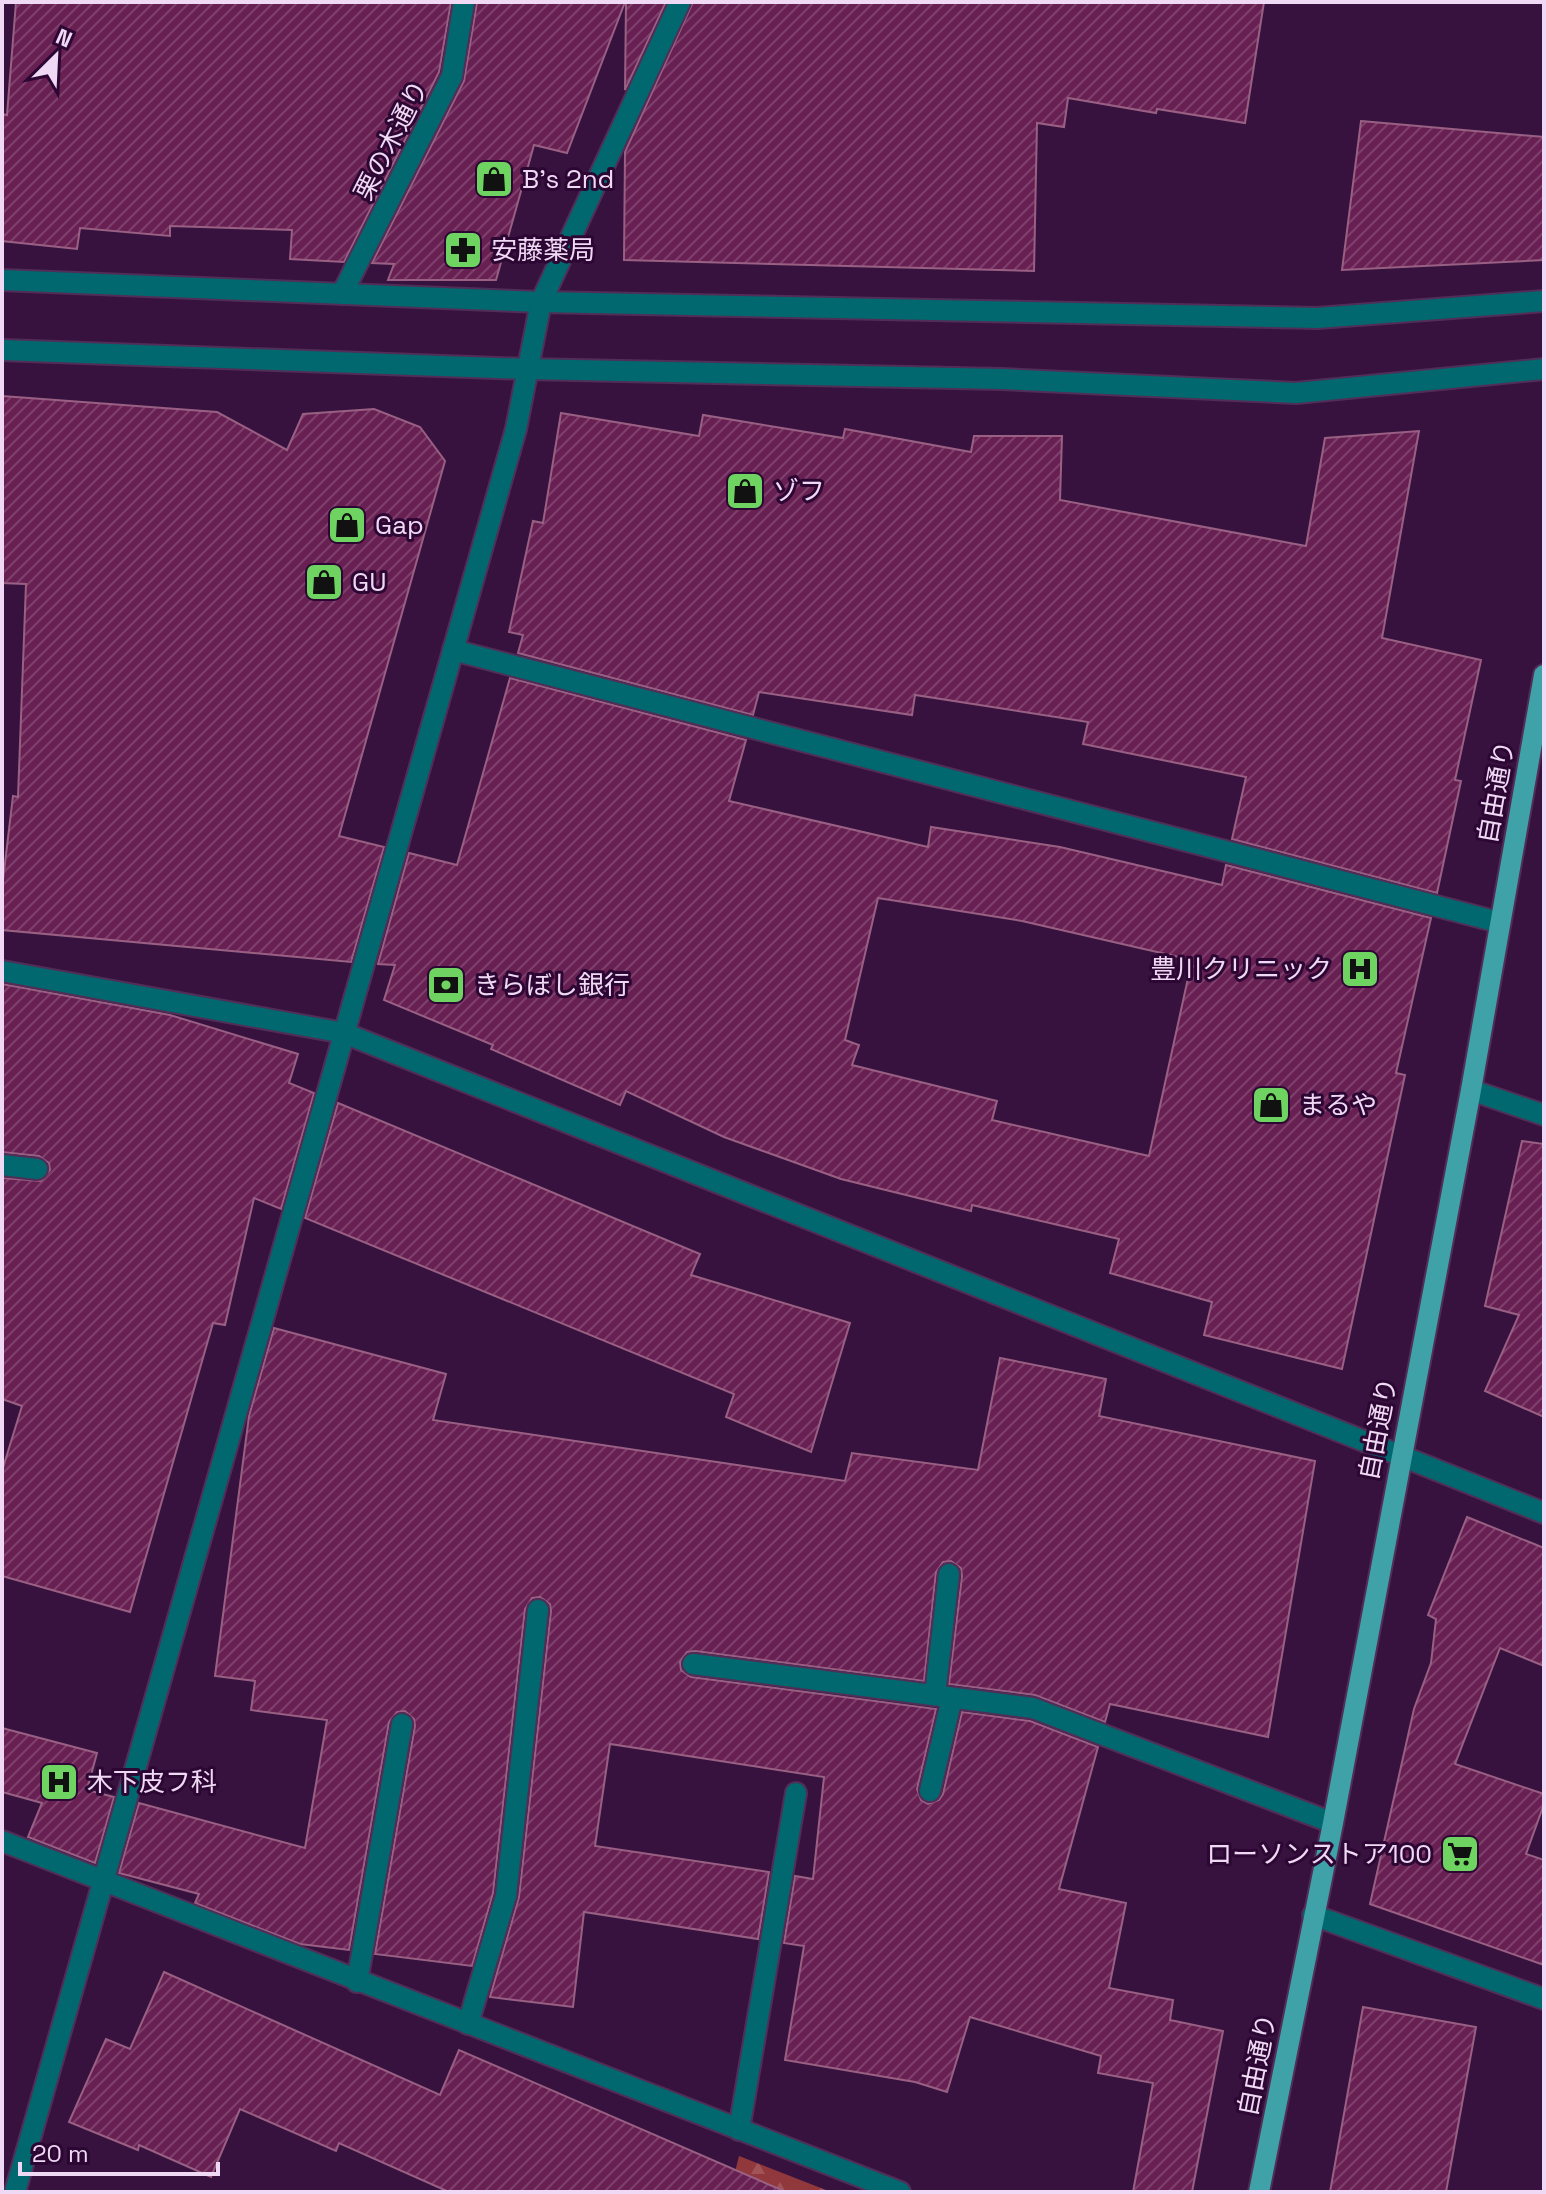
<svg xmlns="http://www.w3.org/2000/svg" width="1546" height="2194" viewBox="0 0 1546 2194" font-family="'Space Grotesk','Noto Sans JP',sans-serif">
  <defs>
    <pattern id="forest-firs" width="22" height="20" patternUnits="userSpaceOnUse" patternTransform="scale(2)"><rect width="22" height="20" fill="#90383b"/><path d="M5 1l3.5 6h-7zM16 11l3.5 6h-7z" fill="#a05458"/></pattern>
    <pattern id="building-hatch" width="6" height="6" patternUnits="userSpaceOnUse" patternTransform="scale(2)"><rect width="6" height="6" fill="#682052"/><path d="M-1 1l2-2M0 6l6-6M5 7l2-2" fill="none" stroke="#7e406c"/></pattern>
  </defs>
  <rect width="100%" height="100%" fill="#37123e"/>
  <path fill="url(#forest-firs)" d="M739,2156L831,2192H730Z"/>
  <g fill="url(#building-hatch)" stroke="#996084" stroke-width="2" fill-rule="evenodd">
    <path d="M16,2H451L439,72L344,262L290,259L292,230L170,226V236L80,228L77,249L2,241V114L7,115Z"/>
    <path d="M477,2H625L567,153L534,145L496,280H388L394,264L372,263L464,81Z"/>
    <path d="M626,2H666L625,90Z"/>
    <path d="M693,2H1264L1245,123L1157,109L1156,113L1068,98L1064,127L1037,123L1034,271L624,260L625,152Z"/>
    <path d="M1361,121L1544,137V260L1342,270Z"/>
    <path d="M2,396L217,412L287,450L303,414L374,409L420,427L445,461L339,836L384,847L351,962L2,930V888L13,796L18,797L26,584L2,583Z"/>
    <path d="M561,413L699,436L703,415L843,438L845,429L971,452L974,436H1062L1060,500L1306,546L1325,438L1419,431L1382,638L1481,660L1455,780L1461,781L1437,893L1232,839L1246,777L1083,744L1088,722L915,695L912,715L759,692L753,715L518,653L523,635L509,632L533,521L543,523Z"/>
    <path d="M510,678L746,740L729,801L928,847L931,827L1060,847L1222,885L1226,865L1431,918L1396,1073L1405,1075L1342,1369L1204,1335L1212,1302L1110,1273L1119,1239L972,1205L971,1211L841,1179L724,1137L626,1091L620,1105L491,1049L493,1045L384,1000L395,965L378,964L409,853L457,865ZM878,898L1022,921L1192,960L1149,1156L992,1120L997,1101L852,1065L859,1045L845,1040Z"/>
    <path d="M2,984L170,1015L298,1054L289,1083L314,1093L281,1209L254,1198L225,1325L213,1323L130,1612L2,1576V1471L22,1406L2,1399V1178L41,1181L50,1170L49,1163L39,1156L2,1152Z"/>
    <path d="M338,1103L700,1254L691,1275L850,1323L811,1452L726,1417L734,1394L305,1218Z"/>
    <path d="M1522,1141L1544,1144V1417L1485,1391L1519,1315L1485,1306Z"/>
    <path d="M274,1328L446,1374L433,1420L845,1481L852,1453L978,1470L1000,1358L1106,1379L1099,1416L1315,1461L1268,1737L1110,1704L1105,1722L1035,1695L949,1684L962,1576L961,1568L951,1561L943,1562L936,1572L924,1681L695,1651L687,1652L680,1662L681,1670L691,1677L936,1709L917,1789L921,1800L928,1804L939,1800L943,1794L962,1712L1030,1721L1098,1747L1059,1889L1126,1903L1109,1988L1173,2000L1170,2020L1223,2031L1192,2192H1133L1153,2083L1098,2073L1101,2056L970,2017L947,2092L915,2082L785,2060L804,1946L784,1943L795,1876L813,1879L824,1777L610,1744L595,1846L769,1872L758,1939L584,1912L573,2007L490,1997L519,1897L551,1611L550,1604L540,1597L532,1598L525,1609L493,1893L472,1966L375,1954L415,1726L414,1719L405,1711L397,1712L389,1722L349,1950L300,1944L195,1903L199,1894L119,1873L139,1803L305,1848L327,1720L251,1710L255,1681L215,1676L249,1416Z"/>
    <path d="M1467,1517L1544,1548V1666L1500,1648L1455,1764L1544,1794V1804L1526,1854L1544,1860V1965L1370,1904L1414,1709L1431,1663L1436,1619L1428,1615Z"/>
    <path d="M2,1728L97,1753L87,1790L114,1797L95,1863L28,1837L42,1803L2,1792Z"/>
    <path d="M164,1972L440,2095L459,2050L786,2192H449L339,2143L336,2151L240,2109L211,2177L139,2145L138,2150L69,2122L106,2039L130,2049Z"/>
    <path d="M1363,2007L1476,2027L1446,2192H1330Z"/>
  </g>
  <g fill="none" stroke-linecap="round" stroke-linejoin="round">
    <defs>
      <g id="minor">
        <path d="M2,280L541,302L1317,318L1544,301"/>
        <path d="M342,294L452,76L464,2"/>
        <path d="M2,350L527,369L1002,379L1296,393L1544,369"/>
        <path d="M453,650L1498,922"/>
        <path d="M2,971L344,1033L1544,1513"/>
        <path d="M1471,1090L1544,1115"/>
        <path d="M2,1165L37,1169"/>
        <path d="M693,1664L1033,1708L1333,1823"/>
        <path d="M935,1695L949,1574"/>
        <path d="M930,1791L952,1698"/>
        <path d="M2,1841L900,2192"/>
        <path d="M1313,1915L1544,1999"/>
        <path d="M357,1982L402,1724"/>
        <path d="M468,2024L506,1896L538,1610"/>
        <path d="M739,2130L796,1793"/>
        <path d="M15,2192L516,429L541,302L680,2"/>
      </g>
      <path id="major" d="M1259,2192L1333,1823L1471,1090L1544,675"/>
    </defs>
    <use href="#minor" stroke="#512e57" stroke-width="24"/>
    <use href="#major" stroke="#512e57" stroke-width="24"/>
    <use href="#minor" stroke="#00686e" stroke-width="20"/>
    <use href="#major" stroke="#3ea2a8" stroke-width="20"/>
  </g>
  <defs>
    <symbol id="shop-square" viewBox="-11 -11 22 22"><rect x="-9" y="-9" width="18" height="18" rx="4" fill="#6ed360" stroke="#2d0733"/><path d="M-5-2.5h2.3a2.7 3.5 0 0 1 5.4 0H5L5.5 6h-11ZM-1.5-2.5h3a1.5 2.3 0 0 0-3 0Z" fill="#111"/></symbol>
    <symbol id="pharmacy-square" viewBox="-11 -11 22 22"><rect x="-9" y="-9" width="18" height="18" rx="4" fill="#6ed360" stroke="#2d0733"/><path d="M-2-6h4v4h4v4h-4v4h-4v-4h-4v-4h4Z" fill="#111"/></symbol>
    <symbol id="hospital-square" viewBox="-11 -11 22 22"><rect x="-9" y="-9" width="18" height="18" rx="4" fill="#6ed360" stroke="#2d0733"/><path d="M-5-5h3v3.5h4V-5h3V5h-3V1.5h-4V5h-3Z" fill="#111"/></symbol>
    <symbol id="bank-square" viewBox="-11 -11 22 22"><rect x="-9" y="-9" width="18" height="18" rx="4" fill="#6ed360" stroke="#2d0733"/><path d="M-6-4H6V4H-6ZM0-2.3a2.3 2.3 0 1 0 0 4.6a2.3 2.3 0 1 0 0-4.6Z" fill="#111"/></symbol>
    <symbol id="supermarket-square" viewBox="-11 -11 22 22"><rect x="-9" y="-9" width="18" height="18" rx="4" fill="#6ed360" stroke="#2d0733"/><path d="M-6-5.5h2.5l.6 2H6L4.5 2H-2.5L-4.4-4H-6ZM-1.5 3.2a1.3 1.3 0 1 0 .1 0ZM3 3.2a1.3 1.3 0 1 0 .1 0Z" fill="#111"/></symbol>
  </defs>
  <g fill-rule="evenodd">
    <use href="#shop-square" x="472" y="157" width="44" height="44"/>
    <use href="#pharmacy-square" x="441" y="228" width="44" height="44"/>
    <use href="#shop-square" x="723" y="469" width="44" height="44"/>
    <use href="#shop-square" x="325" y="503" width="44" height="44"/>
    <use href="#shop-square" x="302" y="560" width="44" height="44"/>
    <use href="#hospital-square" x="1338" y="947" width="44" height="44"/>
    <use href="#bank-square" x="424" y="963" width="44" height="44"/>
    <use href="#shop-square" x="1249" y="1083" width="44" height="44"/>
    <use href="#hospital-square" x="37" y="1760" width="44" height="44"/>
    <use href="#supermarket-square" x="1438" y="1832" width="44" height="44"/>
  </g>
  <g text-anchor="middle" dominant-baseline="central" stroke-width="6" stroke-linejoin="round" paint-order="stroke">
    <g font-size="26" fill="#f0d9f4" stroke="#2d0733">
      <text transform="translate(391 140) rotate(-63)">栗の木通り</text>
      <text transform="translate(1496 792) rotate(-80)">自由通り</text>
      <text transform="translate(1378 1429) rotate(-79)">自由通り</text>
      <text transform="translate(1257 2065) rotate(-79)">自由通り</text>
    </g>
    <g font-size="26" fill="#f0d9f4" stroke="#2d0733" text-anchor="start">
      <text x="522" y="179">B's 2nd</text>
      <text x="491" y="250">安藤薬局</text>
      <text x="773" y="491">ゾフ</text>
      <text x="375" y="525">Gap</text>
      <text x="352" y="582">GU</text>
      <text x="1332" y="969" text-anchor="end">豊川クリニック</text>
      <text x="474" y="985">きらぼし銀行</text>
      <text x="1299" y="1105">まるや</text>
      <text x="87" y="1782">木下皮フ科</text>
      <text x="1432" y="1854" text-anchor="end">ローソンストア100</text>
    </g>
  </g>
  <rect width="1546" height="2194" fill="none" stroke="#f0d9f4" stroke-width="8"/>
  <g transform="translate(56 56) rotate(24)" stroke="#2d0733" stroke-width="6" paint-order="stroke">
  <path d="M0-6L14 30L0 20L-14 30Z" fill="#f0d9f4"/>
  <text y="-12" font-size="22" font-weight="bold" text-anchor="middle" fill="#f0d9f4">N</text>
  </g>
  <path d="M20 2162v12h198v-12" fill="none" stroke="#f0d9f4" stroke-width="4"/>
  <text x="32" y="2162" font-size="24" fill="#f0d9f4" stroke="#2d0733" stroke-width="6" paint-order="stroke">20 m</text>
</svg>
